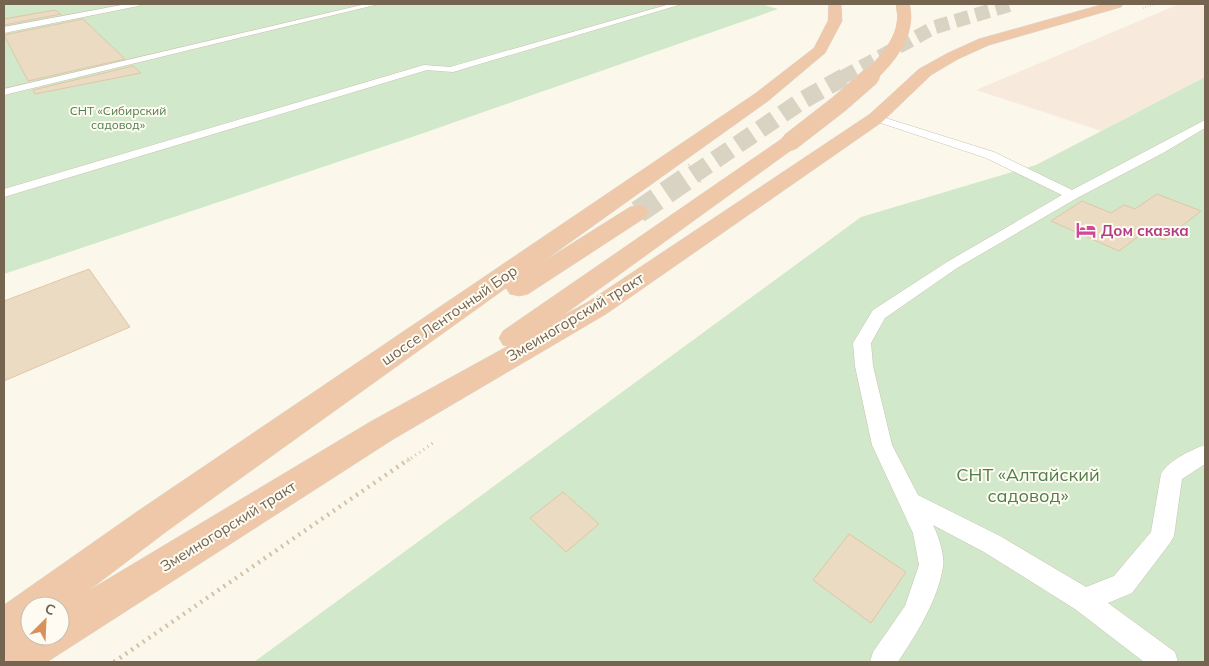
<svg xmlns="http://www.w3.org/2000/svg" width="1209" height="666" viewBox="0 0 1209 666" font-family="Mulish,sans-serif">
  <rect width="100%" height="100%" fill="#fbf8eb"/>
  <path fill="#f7eadd" d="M1179,4H1194L1205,6V77L1101,131L976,90Z"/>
  <g fill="#d1e8ca">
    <path d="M4,4H761L778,9L418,135L4,274Z"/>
    <path d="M1205,77V662H254L861,217L1036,165Z"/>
  </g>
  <g fill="#ecdbc3" stroke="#dfc7a7">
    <path d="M55,10L61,14L4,25V19Z"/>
    <path d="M83,19L125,59L28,81L4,35Z"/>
    <path d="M133,66L141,73L35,94L33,90Z"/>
    <path d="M1157,194L1201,211L1164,240L1144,232L1119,251L1051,221L1082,201L1111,213L1124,205L1135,209Z"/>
    <path d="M89,269L130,327L4,381V301Z"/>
    <path d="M563,492L599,524L566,552L530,518Z"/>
    <path d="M849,534L906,572L871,623L813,580Z"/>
  </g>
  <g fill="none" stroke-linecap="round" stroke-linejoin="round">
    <path stroke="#d9d3c4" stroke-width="14" stroke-dasharray="14 7" stroke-linecap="butt" d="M843,77L935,27L1013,4"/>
    <path stroke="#d9d3c4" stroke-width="18" stroke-dasharray="18 9" stroke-linecap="butt" d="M693,175L803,100L846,76"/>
    <path stroke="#d9d3c4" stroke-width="23" stroke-dasharray="23 11" stroke-linecap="butt" d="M638,212L695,173"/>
    <defs>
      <g id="lane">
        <path d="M127,4H142L138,6L4,33V27Z"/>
        <path d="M366,4H379L4,95V89Z"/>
        <path d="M670,4H682L453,72L427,70L4,197V189L424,65L450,67Z"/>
        <path d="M876,115L994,152L1072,190L1205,120V128L1163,153L1077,198L957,268L885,318L871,343L873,366L892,445L918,495L1000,536L1086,587L1114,576L1151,532L1161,474C1168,461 1192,449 1205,445V464L1182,479L1174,536L1170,543L1132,593L1108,603L1175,652L1178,662H1144L1075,609L984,552L933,525C938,535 945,555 943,567C937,602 917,633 898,662H870L873,652L905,606L919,565L913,533L872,445L855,366L853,343L873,310L947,262L1062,195L986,158L872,120L870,118L872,116Z"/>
      </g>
      <path id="highway" d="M829,4H841L842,21L825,53L768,101L541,263L630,207L638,205L646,207L649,212L646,217L528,294L519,296L510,294L506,288L167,531L88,591L370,422L508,346L503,345L499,338L503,331L783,138L790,136L797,138L799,142L797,146L562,316L588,302L870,114L919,69L948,53L979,39L1104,4H1123L1121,7L989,45L958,59L931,75L882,122L606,314L392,440L47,662H4V605L141,509L756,93L814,48L828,21ZM30,606H60V636H30Z"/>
    </defs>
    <use href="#lane" stroke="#ccc3b2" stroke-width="1"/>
    <use href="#highway" stroke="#dbd7d2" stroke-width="1"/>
    <path stroke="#d3c1a8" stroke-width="2" stroke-dasharray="0.5 2" stroke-linecap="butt" d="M1143,8L1155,4"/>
    <path stroke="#d3c1a8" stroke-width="3" stroke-dasharray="1 4" stroke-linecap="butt" d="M407,461L433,443"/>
    <path stroke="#d3c1a8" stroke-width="4.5" stroke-dasharray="2 5" stroke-linecap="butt" d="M114,662L409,459"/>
    <use href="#lane" fill="#fff" fill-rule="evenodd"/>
    <use href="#highway" fill="#eec8a9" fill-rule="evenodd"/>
    <defs>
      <path id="highway-bridge-far1" d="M869,77C884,63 903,41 904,20C905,15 903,9 903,4"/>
      <path id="highway-bridge" d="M790,142L839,104L871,76"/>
    </defs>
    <use href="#highway-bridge-far1" stroke="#dbd7d2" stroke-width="14" stroke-linecap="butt"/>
    <use href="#highway-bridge" stroke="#dbd7d2" stroke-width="19" stroke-linecap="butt"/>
    <use href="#highway-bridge-far1" stroke="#eec8a9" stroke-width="14"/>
    <use href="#highway-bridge" stroke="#eec8a9" stroke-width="18"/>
  </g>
  <defs>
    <symbol id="hotel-bare" viewBox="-9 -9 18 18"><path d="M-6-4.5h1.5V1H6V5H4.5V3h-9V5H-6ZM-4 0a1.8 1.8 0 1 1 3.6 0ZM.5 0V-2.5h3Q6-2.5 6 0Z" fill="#d1479c" stroke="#fefbf2" stroke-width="2.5" paint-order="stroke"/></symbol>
  </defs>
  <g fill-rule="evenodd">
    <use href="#hotel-bare" x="1072" y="216" width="28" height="28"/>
  </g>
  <g text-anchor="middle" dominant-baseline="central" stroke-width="4" stroke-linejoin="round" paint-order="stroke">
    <g font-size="12" fill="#527e4c" stroke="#fefbf2">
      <text x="118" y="110">СНТ «Сибирский<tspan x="118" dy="14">садовод»</tspan></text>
    </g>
    <g font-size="15" font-weight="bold" fill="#b23c85" stroke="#fefbf2" text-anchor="start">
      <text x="1101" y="230">Дом сказка</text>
    </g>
    <g font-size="15" fill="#746450" stroke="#fefbf2">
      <text transform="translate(449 315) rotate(-35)">шоссе Ленточный Бор</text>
      <text transform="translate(575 317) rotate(-31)">Змеиногорский тракт</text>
      <text transform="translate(228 526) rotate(-32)">Змеиногорский тракт</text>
    </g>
    <g font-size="18" fill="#527e4c" stroke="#fefbf2">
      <text x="1028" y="474">СНТ «Алтайский<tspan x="1028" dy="21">садовод»</tspan></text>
    </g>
  </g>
  <rect width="1209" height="666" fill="none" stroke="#746450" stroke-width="10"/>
  <g transform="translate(45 621) rotate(24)"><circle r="24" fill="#fefbf2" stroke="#c7bfb1"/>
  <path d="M0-4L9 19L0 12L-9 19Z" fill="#d8905d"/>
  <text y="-8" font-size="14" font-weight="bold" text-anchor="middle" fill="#746450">С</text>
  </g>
</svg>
